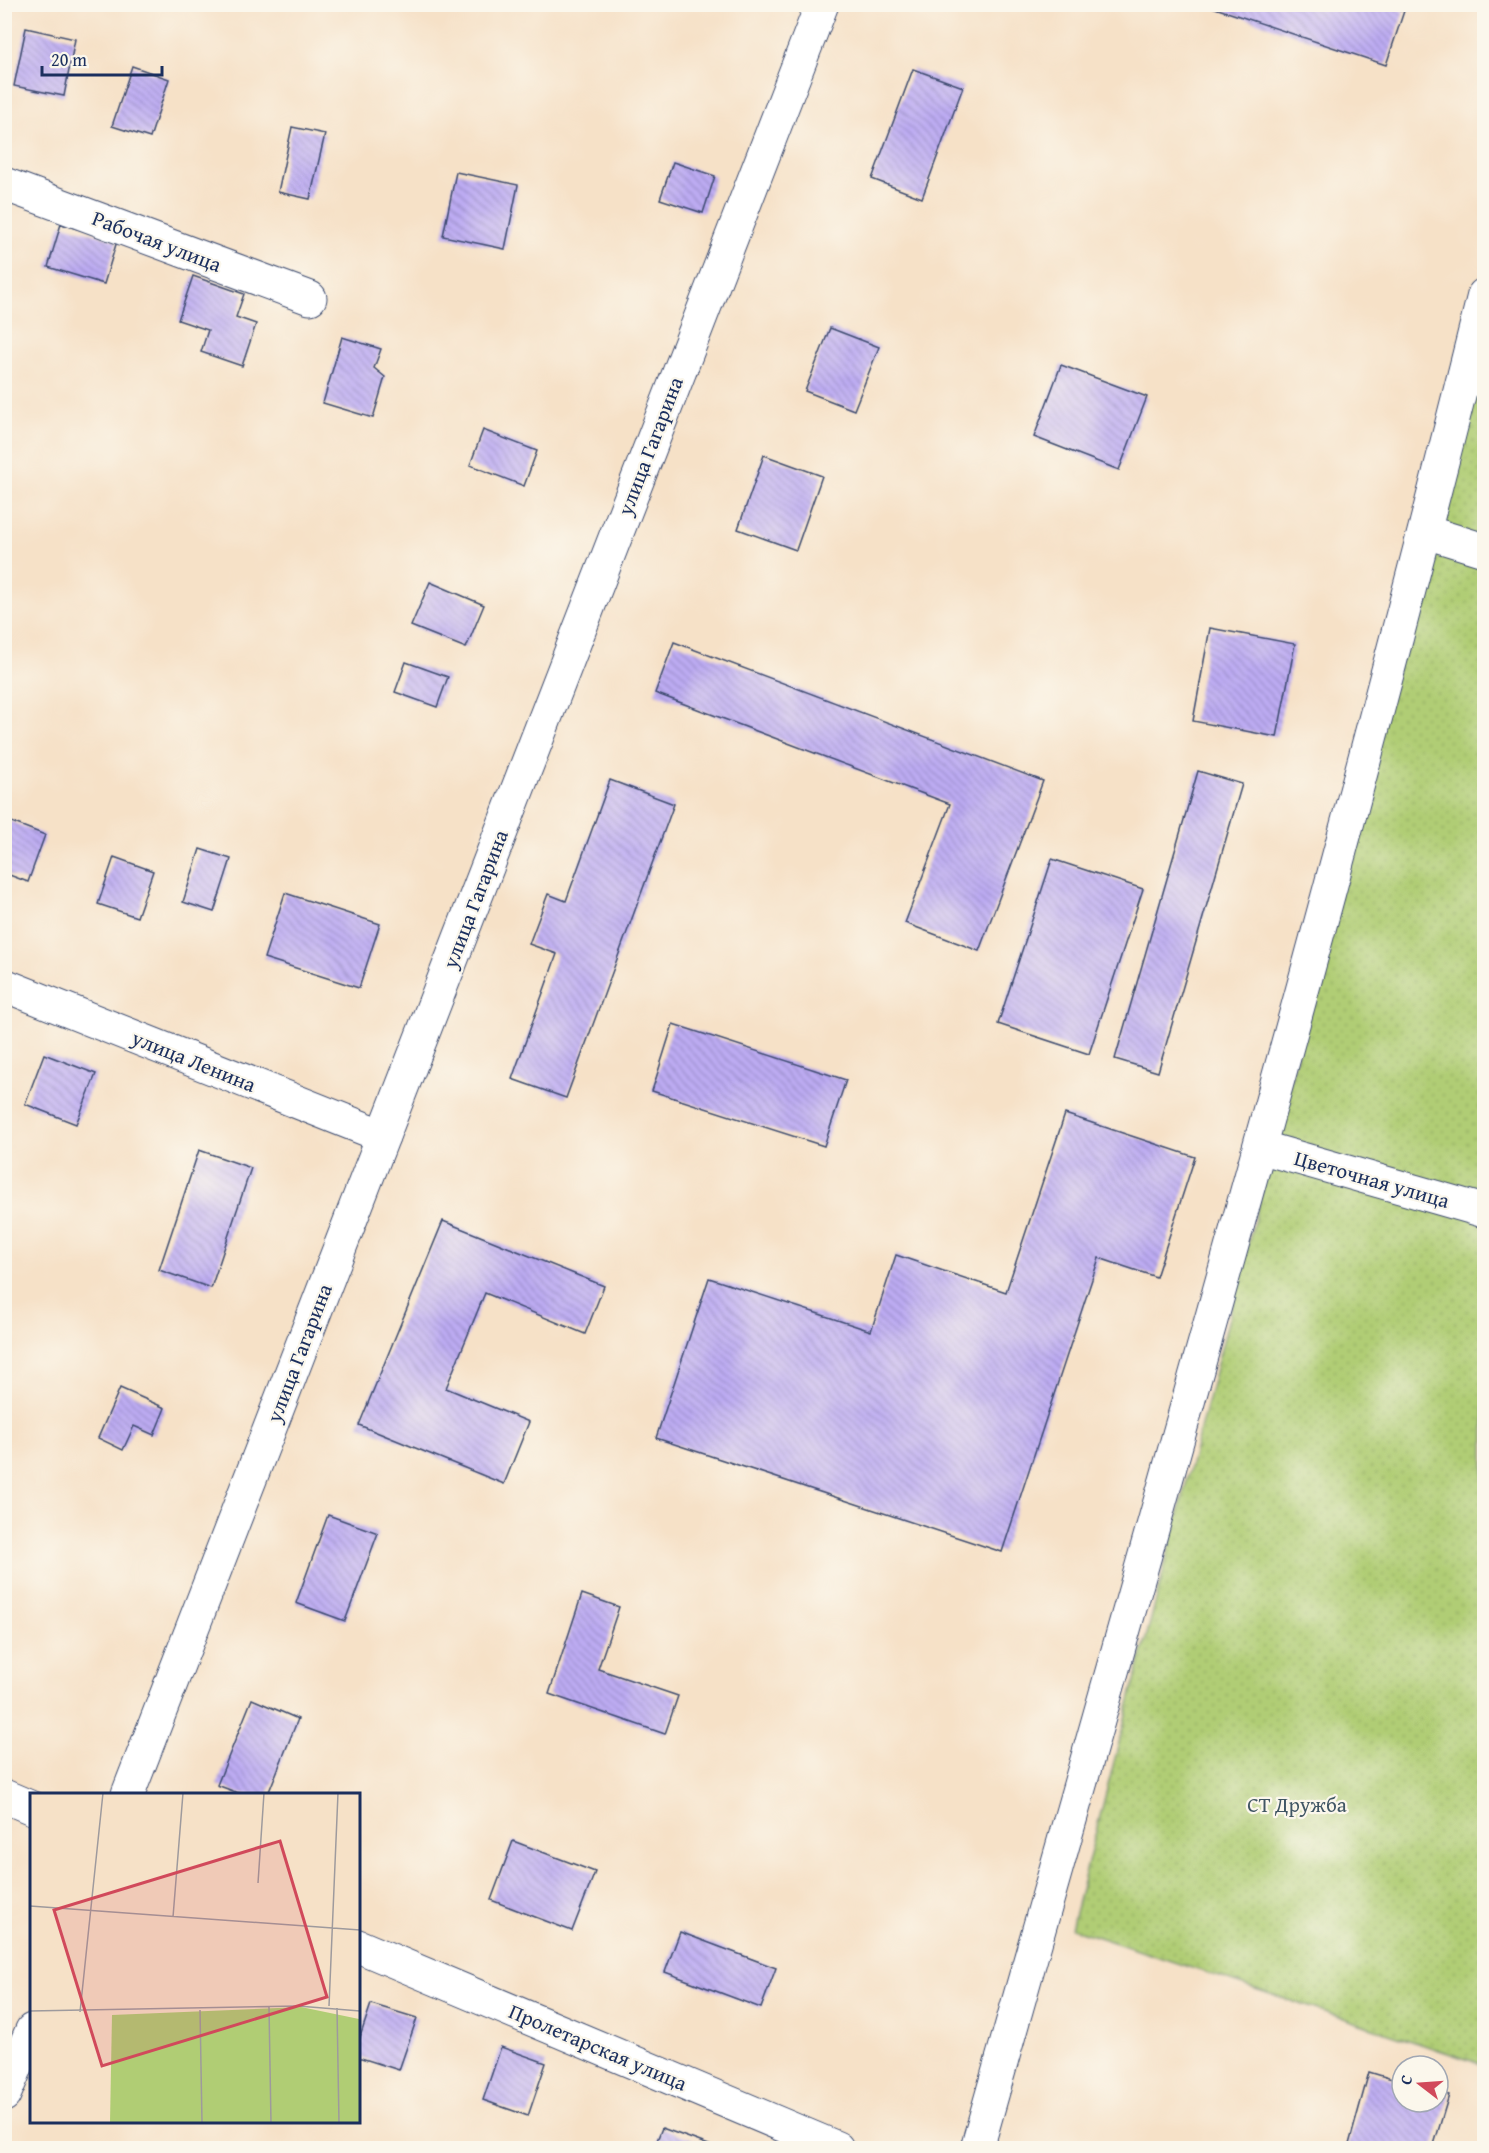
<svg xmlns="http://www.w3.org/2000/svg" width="1489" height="2153" viewBox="0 0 1489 2153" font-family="'Gentium Book Plus',serif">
  <defs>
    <pattern id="park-dots" width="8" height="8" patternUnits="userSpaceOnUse" patternTransform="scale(1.5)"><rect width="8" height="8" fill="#b0cd74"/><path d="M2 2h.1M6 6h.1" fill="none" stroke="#97b067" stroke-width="1.8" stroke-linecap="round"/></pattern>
    <pattern id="building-back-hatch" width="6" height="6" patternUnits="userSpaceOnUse" patternTransform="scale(1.5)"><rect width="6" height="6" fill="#bdacf3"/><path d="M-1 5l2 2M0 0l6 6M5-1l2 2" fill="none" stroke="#998cc8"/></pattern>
  </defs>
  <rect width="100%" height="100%" fill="#fbf7ec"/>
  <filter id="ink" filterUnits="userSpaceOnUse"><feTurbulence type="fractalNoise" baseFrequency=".0167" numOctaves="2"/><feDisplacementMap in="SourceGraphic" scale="12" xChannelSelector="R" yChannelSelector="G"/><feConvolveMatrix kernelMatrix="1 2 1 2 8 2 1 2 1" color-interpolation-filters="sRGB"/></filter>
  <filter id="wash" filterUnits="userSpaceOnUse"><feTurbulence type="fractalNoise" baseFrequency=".008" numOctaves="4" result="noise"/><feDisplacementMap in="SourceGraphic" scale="24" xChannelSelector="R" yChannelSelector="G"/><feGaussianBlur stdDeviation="1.35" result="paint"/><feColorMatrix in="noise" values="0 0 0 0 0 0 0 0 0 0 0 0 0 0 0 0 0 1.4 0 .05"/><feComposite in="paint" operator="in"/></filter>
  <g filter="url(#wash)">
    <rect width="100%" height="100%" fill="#f6e1c7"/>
    <path fill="url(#park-dots)" stroke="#667e69" stroke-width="1.5" d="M1484,333V2065L1071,1928Z"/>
    <g id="blocks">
      <g fill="url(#building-back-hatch)">
        <path d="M1213,4H1384L1404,11L1386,65L1212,7Z"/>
        <path d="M4,10L11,12L5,33L4,32Z"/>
        <path d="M26,28L75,39L64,96L14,86Z"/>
        <path d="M132,66L169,79L150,138L112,126Z"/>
        <path d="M913,69L963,87L922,198L872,179Z"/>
        <path d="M292,127L325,134L310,199L278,192Z"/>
        <path d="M673,162L715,176L703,213L660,199Z"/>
        <path d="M456,172L518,185L505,249L443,236Z"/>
        <path d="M61,224L117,241L104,284L48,267Z"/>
        <path d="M193,276L244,294L236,317L256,324L242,366L201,352L208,330L178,320Z"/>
        <path d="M830,328L879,347L854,410L805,391Z"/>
        <path d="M342,337L381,349L374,368L385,377L373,418L323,403Z"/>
        <path d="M1061,365L1147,397L1119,470L1034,437Z"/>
        <path d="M483,430L537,451L524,486L470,465Z"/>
        <path d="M764,455L822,476L796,550L738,529Z"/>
        <path d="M430,582L484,605L466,648L411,626Z"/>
        <path d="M1210,628L1295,644L1277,737L1193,721Z"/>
        <path d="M674,642L1043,781L979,951L905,923L950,804L655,693Z"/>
        <path d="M406,662L448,677L437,707L395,692Z"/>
        <path d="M1198,771L1242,784L1158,1072L1115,1059Z"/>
        <path d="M610,780L674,804L566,1098L512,1079L557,954L529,944L548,894L566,901Z"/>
        <path d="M9,821L45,835L28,882L4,873V833Z"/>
        <path d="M200,849L231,859L214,912L183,902Z"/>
        <path d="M114,857L153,871L137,917L98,904Z"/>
        <path d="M1052,859L1143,889L1089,1054L998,1024Z"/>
        <path d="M285,893L380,924L359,988L264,958Z"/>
        <path d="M673,1024L846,1080L824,1146L652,1091Z"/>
        <path d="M44,1054L96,1074L76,1124L25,1104Z"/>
        <path d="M1065,1114L1195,1157L1156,1277L1099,1258L1002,1552L656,1438L709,1278L871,1331L896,1255L1006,1292Z"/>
        <path d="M199,1150L251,1168L211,1288L159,1270Z"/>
        <path d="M443,1221L604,1286L585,1334L485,1293L446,1388L529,1422L504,1484L359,1425Z"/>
        <path d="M120,1388L165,1408L154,1435L134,1426L123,1450L98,1438Z"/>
        <path d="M328,1515L378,1533L345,1621L296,1603Z"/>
        <path d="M582,1594L619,1607L598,1669L678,1696L665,1734L549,1694Z"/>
        <path d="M252,1699L298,1719L268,1794H241L217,1785Z"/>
        <path d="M513,1841L595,1872L572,1931L491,1900Z"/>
        <path d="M680,1932L776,1968L761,2008L665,1972Z"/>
        <path d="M371,2004L417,2018L399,2070L358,2057V2043Z"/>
        <path d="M501,2047L546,2063L528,2116L483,2100Z"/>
        <path d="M1369,2072L1402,2082V2102H1438V2092L1449,2095L1433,2148H1348Z"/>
        <path d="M662,2128L717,2148H654Z"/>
      </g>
    </g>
  </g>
  <g filter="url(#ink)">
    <use href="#blocks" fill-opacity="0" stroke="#3c4a6e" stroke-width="1.5"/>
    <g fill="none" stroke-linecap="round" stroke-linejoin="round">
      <defs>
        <g id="minor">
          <path d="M4,184L310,298"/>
          <path d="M1426,532L1484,550"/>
          <path d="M4,985L383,1136"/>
          <path d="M1260,1147L1484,1211"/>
          <path d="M128,1794L822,4"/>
          <path d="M4,1796L32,1808"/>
          <path d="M358,1946L837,2148"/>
          <path d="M4,2095L32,2030"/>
          <path d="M977,2148C1151,1532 1330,917 1484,295"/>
        </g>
      </defs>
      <use href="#minor" stroke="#3c4a6e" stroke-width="35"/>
      <use href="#minor" stroke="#fff" stroke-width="33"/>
    </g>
  </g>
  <g text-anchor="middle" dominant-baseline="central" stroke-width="4.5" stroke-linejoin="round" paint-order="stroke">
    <g font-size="21" fill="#1b2f5e" stroke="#fbf7ec">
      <text transform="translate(157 241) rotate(21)">Рабочая улица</text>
      <text transform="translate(650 446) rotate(-69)">улица Гагарина</text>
      <text transform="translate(475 899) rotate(-69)">улица Гагарина</text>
      <text transform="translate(194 1061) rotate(22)">улица Ленина</text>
      <text transform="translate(1372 1179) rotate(16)">Цветочная улица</text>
      <text transform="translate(299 1353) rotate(-69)">улица Гагарина</text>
      <text transform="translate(598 2047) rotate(23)">Пролетарская улица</text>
    </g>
    <g font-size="21" fill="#405664" stroke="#fbf7ec">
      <text x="1297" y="1804">СТ Дружба</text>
    </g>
  </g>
  <g transform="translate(30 1793)">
    <rect width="330" height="330" fill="#f6e1c7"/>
    <path d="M271,214L329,226L330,330H80L82,222Z" fill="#b0cd74"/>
    <path fill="none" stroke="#9e9a9d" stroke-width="1.5" d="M228,90L234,0M0,113L330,137M143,124L153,0M299,213L308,0M239,214L241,330M307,215L309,330M170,217L172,330M0,218L268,213L330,218M50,219L73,0"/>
    <path fill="#d1495b" fill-opacity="0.15" stroke="#d1495b" stroke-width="3" d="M250,48L297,204L72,273L24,117Z"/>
    <rect width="330" height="330" fill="none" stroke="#1b2f5e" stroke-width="3"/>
  </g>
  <rect width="1489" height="2153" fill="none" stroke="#fbf7ec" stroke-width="24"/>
  <g transform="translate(1420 2084) rotate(287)"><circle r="28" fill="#fbf7ec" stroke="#a1a7b3" stroke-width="1.5"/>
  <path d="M0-4.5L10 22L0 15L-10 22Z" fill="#d1495b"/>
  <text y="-9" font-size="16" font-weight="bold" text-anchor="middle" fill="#1b2f5e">С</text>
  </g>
  <path d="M42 66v9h120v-9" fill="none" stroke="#1b2f5e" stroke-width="3"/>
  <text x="51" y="66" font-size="18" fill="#1b2f5e" stroke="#fbf7ec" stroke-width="4.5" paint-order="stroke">20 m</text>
</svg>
